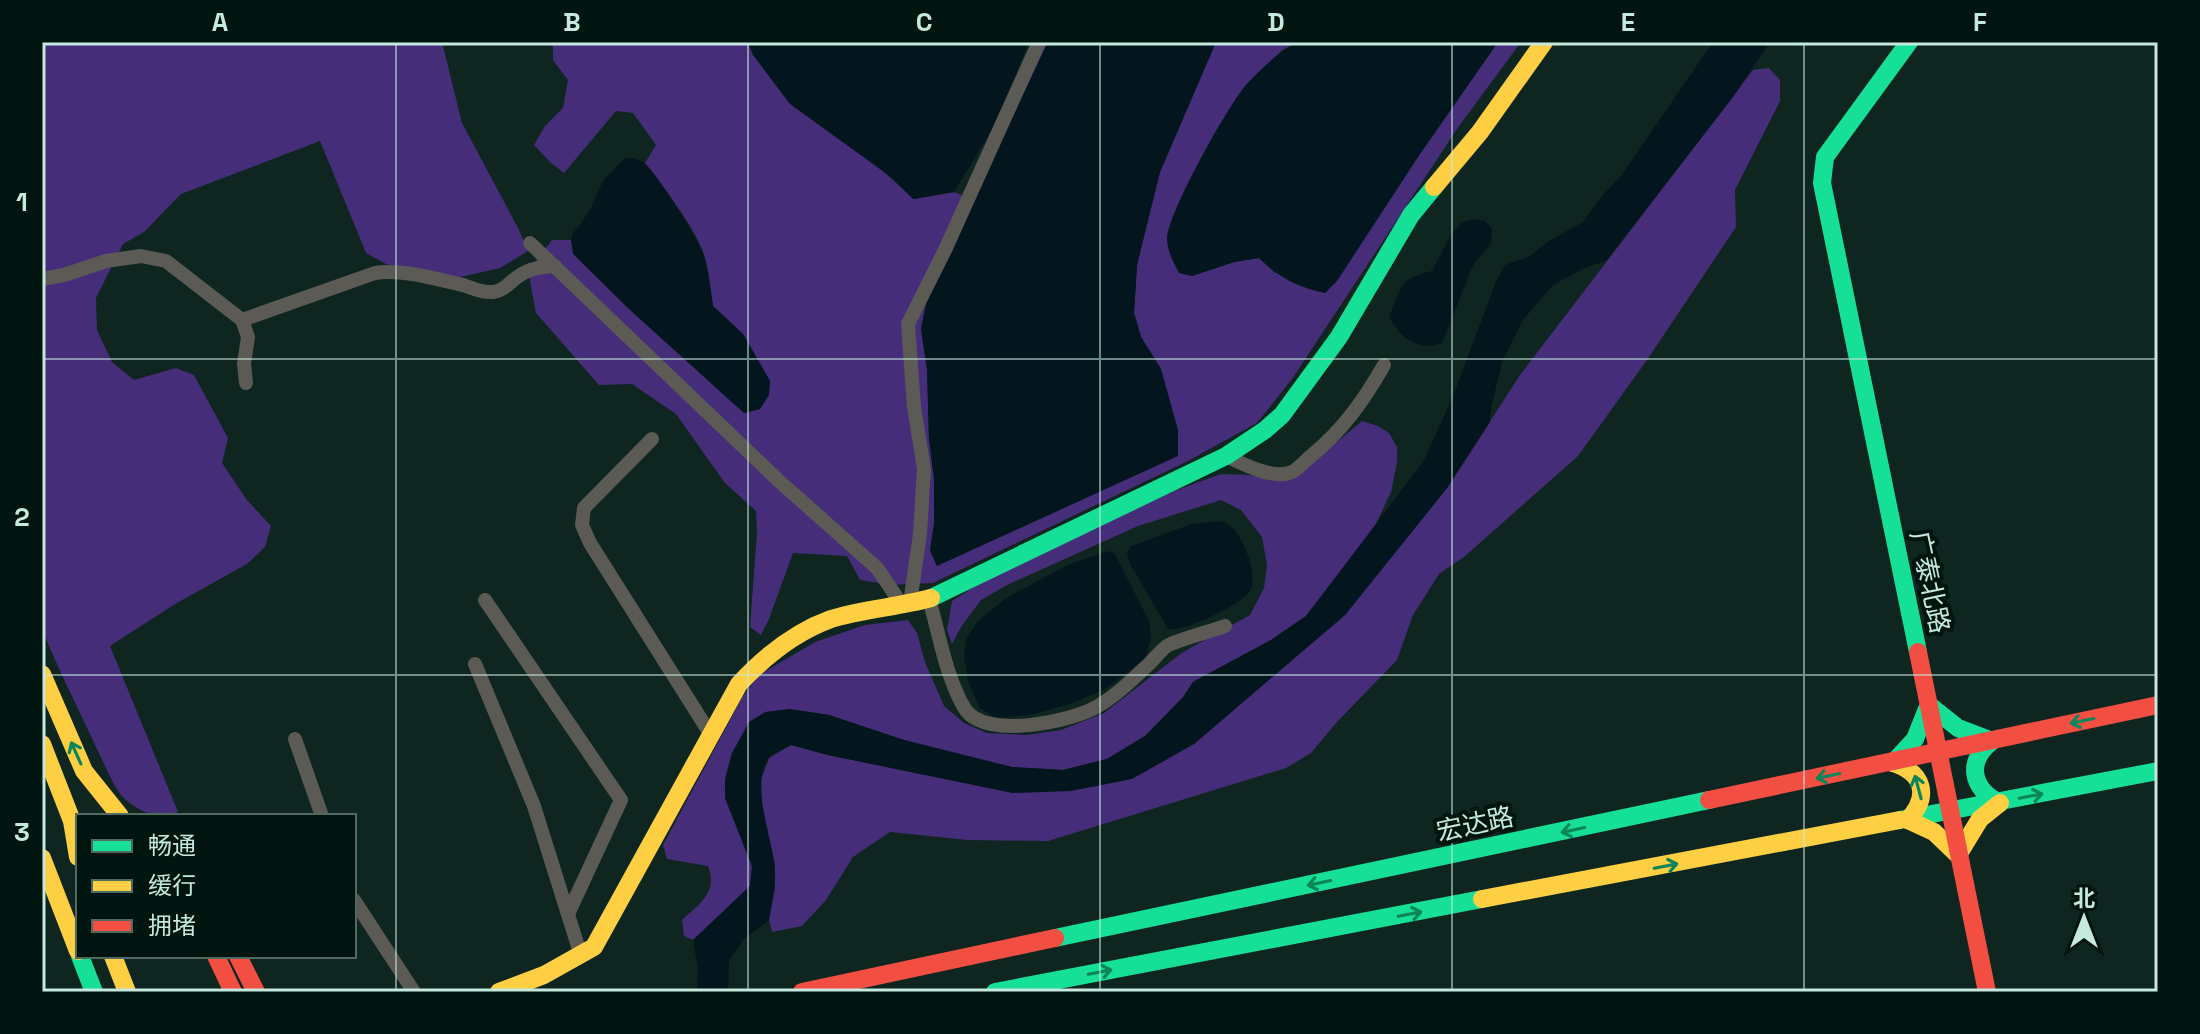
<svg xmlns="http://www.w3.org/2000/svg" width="2200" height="1034" viewBox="0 0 2200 1034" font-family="'Space Grotesk','Noto Sans SC',sans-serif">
  <rect width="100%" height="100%" fill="#0e2520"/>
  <g fill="#462d7a">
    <path d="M42,42H442L462,123L518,228L528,251L500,268L452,279L386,264L366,253L320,141L181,194L144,232L123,244L96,298L97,330L112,362L134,380L176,368L194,375L228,438L222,463L247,500L271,526L265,547L247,564L175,604L110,646L178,812C160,820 142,813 127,801C114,791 104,762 96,747C78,708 58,669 42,629Z"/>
    <path d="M553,42H748L753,55L914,199L954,192L967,197L1040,42H1048L927,299L921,329L927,369L929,439L934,479V524L930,550L937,566L1161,369L1141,337L1134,313L1137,264L1160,172L1216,42H1297L1281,51L1245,87L1216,131L1194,174L1192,276L1234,262L1259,258L1275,273L1422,151L1498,42H1521L1457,129L1292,379L1257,423L1188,461L933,583L890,585L860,580L847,556L793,553L769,619L761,635L750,627L757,532L756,511L725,483L676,414L632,384L599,385L536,313L528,271L552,240H571L574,254L628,308L744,413L760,409L770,381L743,334L713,306C710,287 709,267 702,249C689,219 664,189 645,163L656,145L633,113L616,111L564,173L551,163L534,145L545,126L563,108L568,80L553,60Z"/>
    <path d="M1769,68L1780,80V101L1735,190L1736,227L1647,360L1578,456L1464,557L1439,574L1413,615L1397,660L1337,722L1311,753L1286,768L1048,841L968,840L890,832L853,857L826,900L802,926L772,932L769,920L775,888V864L762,805L761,780L769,758L791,745L828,755L1013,793L1194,744L1345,615L1447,488L1520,375L1753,70Z"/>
    <path d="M1362,421L1378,426L1389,433L1397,447V462L1391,492L1373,530L1306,616L1271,640L1193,682L1184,697L1145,736L1107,759L1063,770L1012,767L904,740L829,715L789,709L725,798L752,866L750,886L693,940L684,936L682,920C700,903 718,893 708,866L667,859L663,845L743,696L759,675L815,642L865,625L908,620L917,633L925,662L944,706L964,723L987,733L1027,735L1061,730L1104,713L1183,652L1250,615L1264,588L1267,565L1262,537L1241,510L1221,500L1138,526L1007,585L981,600L961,627L952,644L947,630L952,601L988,578L1174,491L1221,474L1250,475L1278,479L1296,476Z"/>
  </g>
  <g fill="#03151d">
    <path d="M748,42H1029L994,126L954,192L913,199L891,177L790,104L753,55Z"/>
    <path d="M1048,42H1216L1160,172L1137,265L1134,313L1141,337L1161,369L1178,430V456L937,566L930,550L934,524V479L929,439L927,369L921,329L927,299Z"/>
    <path d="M1297,42H1498L1422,151L1337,281L1325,293C1296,287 1280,278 1259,258L1234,262L1192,276L1179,273C1174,263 1167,251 1167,239C1168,212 1227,108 1245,86C1260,69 1278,53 1297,42Z"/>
    <path d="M1713,42H1770L1733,97L1606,261L1584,268L1553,285L1523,320L1502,362L1491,408L1490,422L1447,488L1345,615L1194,744L1132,779L1071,791L1013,793L828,755L791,745C785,749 773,753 769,758C750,782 771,836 774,863C777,882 772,901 769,920L743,940L729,961L728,992H697L698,968L693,940L750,886L752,866L725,798V779L732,753L749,722L765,712L789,709L829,715L904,740L1012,767L1063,770L1107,759L1145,736L1183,697L1193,682L1271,640L1306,616L1423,462L1452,399L1497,279L1505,265L1530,256L1549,241L1583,222L1602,196L1621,176Z"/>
    <path d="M625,158C631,158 637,158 643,162C655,170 696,235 702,251C709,268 710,288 713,306L743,334L770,381L769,395L760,409L744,413L628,308L573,254L571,240L573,233L580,225L591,208L603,181Z"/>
    <path d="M1474,219L1485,221L1492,229L1491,243L1473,265L1442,343C1416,351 1402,339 1389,317C1402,287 1398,279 1432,271L1451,235L1461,223Z"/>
    <path d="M1211,522C1215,522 1220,521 1224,522C1241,528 1258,572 1251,589C1246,603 1182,633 1168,629L1129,562L1127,553L1131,546L1192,524Z"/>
    <path d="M1109,551L1115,554L1149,621L1151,639L1145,658L1107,688L1070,704L1030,715L996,718L980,708L968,681L964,654L967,638L978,621L1006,598L1070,564Z"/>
  </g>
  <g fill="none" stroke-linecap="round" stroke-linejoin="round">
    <g stroke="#5c5a55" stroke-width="14">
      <path d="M530,243L779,481L877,568L902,605"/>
      <path d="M42,279L64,275L106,261L141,256L166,261L242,320L248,337L244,364L246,383"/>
      <path d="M242,320L375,273C404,269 435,279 463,285C473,288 481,293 493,292C506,290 509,282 519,276C529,268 543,267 555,266"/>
      <path d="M652,439L584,508L582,525L590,543L711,735"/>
      <path d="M1226,456C1243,464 1273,480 1292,472C1298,469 1305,461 1311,456C1343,430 1364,400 1384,365"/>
      <path d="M929,599C939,633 946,678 965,709C985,740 1072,722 1098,706C1117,695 1134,678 1150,663C1155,658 1161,650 1167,646C1176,640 1212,631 1225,626"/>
      <path d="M485,600L621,800L568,914"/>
      <path d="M910,603L920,534L924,469L914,407L908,324L945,250L1039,42"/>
      <path d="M475,664L534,806L581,956"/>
      <path d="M295,739L322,816"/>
      <path d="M354,900L414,992"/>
    </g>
    <g stroke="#16e098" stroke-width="18">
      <path d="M1909,42L1825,157L1822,183L1918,652"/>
      <path d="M931,598L1226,456L1265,430L1282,415L1339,337L1411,215L1434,187"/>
      <path d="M1929,705L1958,728L1992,741"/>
      <path d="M1992,741C1966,761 1971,789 2000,803"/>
      <path d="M1893,763L1915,739L1927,709"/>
      <path d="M1900,820L2158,771"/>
      <path d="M1055,938L1709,800"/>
      <path d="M80,956L94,992"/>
      <path d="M995,992L1482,899"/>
    </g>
    <g stroke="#ffcf43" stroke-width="18">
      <path d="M1434,187L1480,132L1544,42"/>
      <path d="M42,674L84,771L120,816"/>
      <path d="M42,744L72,821L78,857"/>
      <path d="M1893,763C1924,773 1930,796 1908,820"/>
      <path d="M1908,820L1934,832L1958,855L1980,819L2000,803"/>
      <path d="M42,858L78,951"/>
      <path d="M1482,899L1900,820"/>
      <path d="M113,956L127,992"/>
      <path d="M499,992L544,975L594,947L739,684C765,656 795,632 831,619C862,609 899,607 931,598"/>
    </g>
    <g stroke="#f24e42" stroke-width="18">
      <path d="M1918,652L1987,992"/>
      <path d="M1709,800L2158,705"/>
      <path d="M216,956L233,992"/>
      <path d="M238,956L256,992"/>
      <path d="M802,992L1055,938"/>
    </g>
  </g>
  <defs><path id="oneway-shaft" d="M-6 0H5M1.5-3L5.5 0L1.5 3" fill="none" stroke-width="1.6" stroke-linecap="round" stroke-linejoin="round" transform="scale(2)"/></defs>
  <g stroke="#0c855a">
    <use href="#oneway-shaft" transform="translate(2082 721) rotate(168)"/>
    <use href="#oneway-shaft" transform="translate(76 753) rotate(-114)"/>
    <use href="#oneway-shaft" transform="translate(1828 776) rotate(168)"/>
    <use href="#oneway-shaft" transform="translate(1918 787) rotate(-105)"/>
    <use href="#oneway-shaft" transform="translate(2031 796) rotate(-11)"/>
    <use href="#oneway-shaft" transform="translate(1573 830) rotate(168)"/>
    <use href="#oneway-shaft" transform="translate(1666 866) rotate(-11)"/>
    <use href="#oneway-shaft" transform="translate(1319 883) rotate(168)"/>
    <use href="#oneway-shaft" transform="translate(1410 914) rotate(-11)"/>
    <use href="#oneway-shaft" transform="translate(1100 972) rotate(-11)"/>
  </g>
  <path fill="none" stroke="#c6e9df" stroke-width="2" stroke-opacity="0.55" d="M396,42V992M748,42V992M1100,42V992M1452,42V992M1804,42V992M42,359H2158M42,675H2158"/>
  <g text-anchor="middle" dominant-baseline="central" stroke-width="8" stroke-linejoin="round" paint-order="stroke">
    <g font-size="26" fill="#c6e9df" stroke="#00150f">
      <text transform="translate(1930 582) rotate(78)">广泰北路</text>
      <text transform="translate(1475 824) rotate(-12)">宏达路</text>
    </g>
  </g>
  <rect width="2200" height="1034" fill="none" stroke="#00150f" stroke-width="88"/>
  <rect x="76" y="814" width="280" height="144" fill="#00150f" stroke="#4f6a62" stroke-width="2"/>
  <rect x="92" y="840" width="40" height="12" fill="#16e098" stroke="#4f6a62" stroke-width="2"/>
  <text x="148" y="854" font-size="24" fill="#c6e9df">畅通</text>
  <rect x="92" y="880" width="40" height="12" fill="#ffcf43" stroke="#4f6a62" stroke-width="2"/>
  <text x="148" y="894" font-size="24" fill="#c6e9df">缓行</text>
  <rect x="92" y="920" width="40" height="12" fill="#f24e42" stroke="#4f6a62" stroke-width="2"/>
  <text x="148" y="934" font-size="24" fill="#c6e9df">拥堵</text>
  <g transform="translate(2084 918)" stroke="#00150f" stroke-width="6" paint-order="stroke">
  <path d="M0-6L14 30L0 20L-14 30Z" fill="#c6e9df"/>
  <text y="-12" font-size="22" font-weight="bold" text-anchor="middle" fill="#c6e9df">北</text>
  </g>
  <rect x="44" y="44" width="2112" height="946" fill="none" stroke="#c6e9df" stroke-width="3"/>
  <g font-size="26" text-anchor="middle" font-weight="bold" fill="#c6e9df">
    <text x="220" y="31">A</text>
    <text x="572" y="31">B</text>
    <text x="924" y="31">C</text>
    <text x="1276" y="31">D</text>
    <text x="1628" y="31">E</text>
    <text x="1980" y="31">F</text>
    <text x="22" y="211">1</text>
    <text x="22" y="526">2</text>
    <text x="22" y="841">3</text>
  </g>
</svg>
